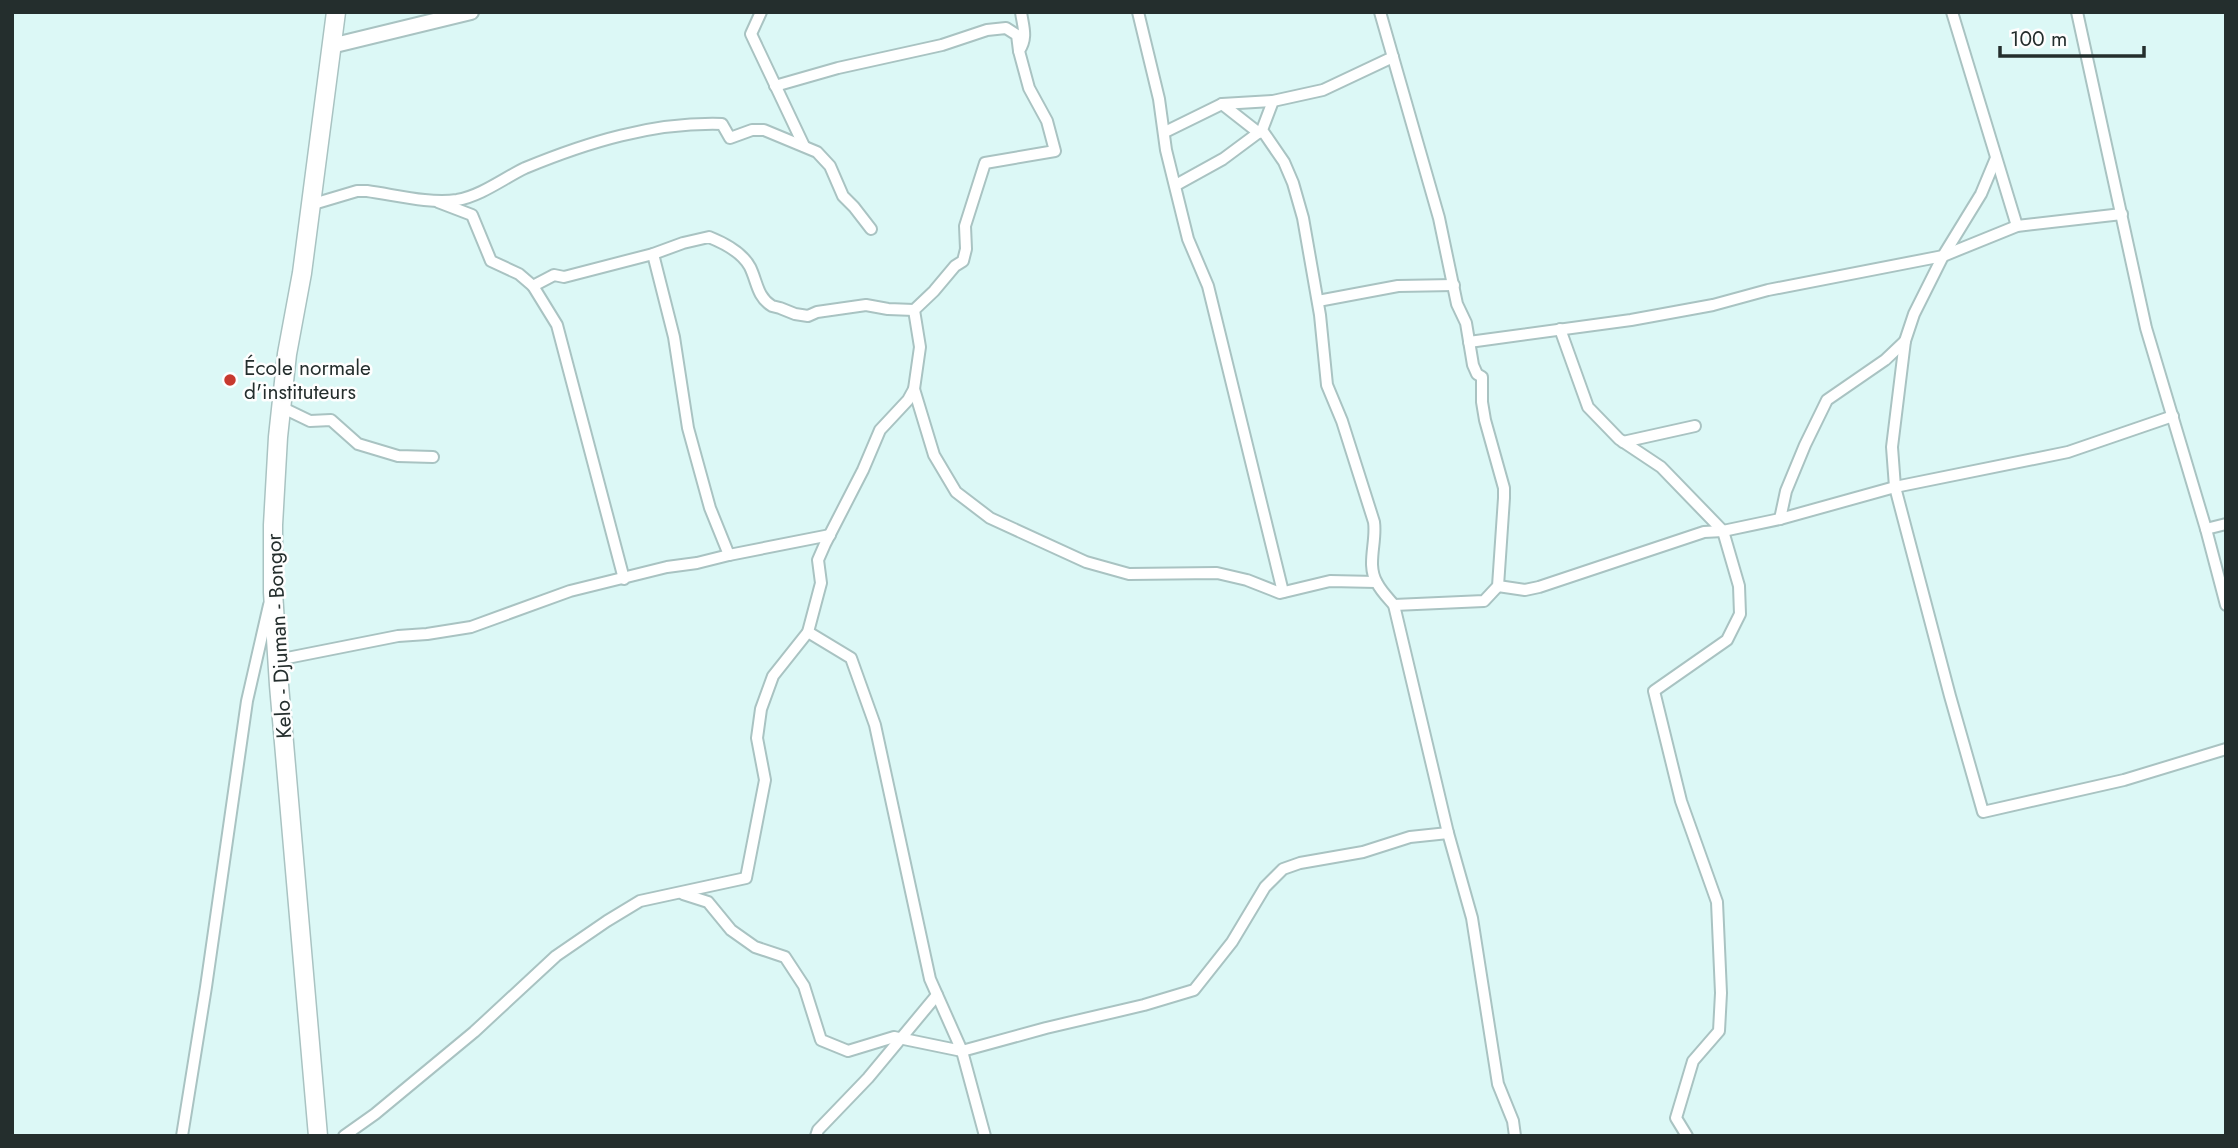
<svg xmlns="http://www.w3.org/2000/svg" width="2238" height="1148" viewBox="0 0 2238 1148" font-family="Jost,sans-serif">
  <rect width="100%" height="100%" fill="#dcf8f6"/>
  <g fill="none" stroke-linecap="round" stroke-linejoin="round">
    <defs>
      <g id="minor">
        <path d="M761,12L751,34L804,146"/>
        <path d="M1138,12L1159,99L1166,150L1188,239L1208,286L1283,592"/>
        <path d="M1380,12L1439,218L1457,304L1466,323L1473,365L1477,374L1482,377V402L1485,420L1504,488V498L1498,586L1484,601L1394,605"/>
        <path d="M1952,12L2017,226"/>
        <path d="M2077,12L2146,328L2206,529L2226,605"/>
        <path d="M1393,57L1323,90L1273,101L1262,130L1284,162L1293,183L1303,218L1320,315L1327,385L1342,421L1374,522C1377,542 1366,565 1377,583C1381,591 1388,598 1394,605L1448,833L1472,918L1498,1084L1513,1121L1515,1136"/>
        <path d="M775,86L838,68L942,45L987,30L1006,28L1017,35L1019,51"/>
        <path d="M1222,104L1259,133"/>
        <path d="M1165,132L1222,104L1273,101"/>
        <path d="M1996,158L1981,194L1943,256L1914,314L1905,341L1892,447L1895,487L1950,696L1983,812L2124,780L2226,749"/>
        <path d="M1176,185L1223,159L1262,130"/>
        <path d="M438,202L472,215L491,261L519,274L533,286L554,275L564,277L653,254L683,243L709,237C724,243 742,252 750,267C757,281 757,297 772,306L780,308L795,314L808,316L817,312L866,305L888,309L914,310"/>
        <path d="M310,205L357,191H367C396,195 429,204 457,200C481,196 504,178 525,168C588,142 653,122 722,124L730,138L752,130H764L817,152L830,166L843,196L854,207L871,229"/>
        <path d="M653,254L674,337L688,428L710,508L729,555L830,535"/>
        <path d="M533,286L557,325L624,579"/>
        <path d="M1318,301L1398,286L1454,285"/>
        <path d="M1560,329L1588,407L1619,439L1661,467L1723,531L1739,586L1740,614L1727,640L1654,691L1681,801L1717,902L1721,993L1719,1031L1693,1061L1676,1118L1687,1136"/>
        <path d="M1469,342L1631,320L1713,305L1768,290L1943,256L2017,226L2122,214"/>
        <path d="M914,389L934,455L956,492L990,518L1086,562L1129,574L1217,573L1247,580L1280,593L1330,581L1376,582"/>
        <path d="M281,407L310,421L331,420L358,444L398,456L433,457"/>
        <path d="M1623,442L1695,426"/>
        <path d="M1780,519L1786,491L1805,445L1827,400L1885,360L1905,341"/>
        <path d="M2206,529L2226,524"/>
        <path d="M1498,586L1525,590L1539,587L1704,532L1723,531L1780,519L1895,487L2068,452L2173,416"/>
        <path d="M808,632L851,658L875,725L930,979L962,1051"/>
        <path d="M277,660L398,636L427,634L471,627L570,591L667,567L697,563L729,555"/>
        <path d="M683,894L708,902L731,930L755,947L785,957L804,986L821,1040L848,1051L894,1037L962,1051"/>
        <path d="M182,1136L206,987L247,701L269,605"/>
        <path d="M344,1136L375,1114L474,1032L556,956L607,921L640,901L746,878L765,780L757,738L761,709L773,676L808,632L821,583L818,560L825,544L863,470L880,430L908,400L914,389L920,347L914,310L934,291L955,266L963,261L966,249L965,226L985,163L1055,151L1047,121L1029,88L1019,51C1028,37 1023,27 1021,12"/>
        <path d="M816,1136L818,1130L868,1078L937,995"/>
        <path d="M985,1136L962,1051L1046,1028L1144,1005L1194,990L1232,942L1265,887L1283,869L1300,863L1363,852L1410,837L1448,833"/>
      </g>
      <path id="tertiary" d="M331,46L471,12"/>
      <path id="trunk" d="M318,1136L279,685L273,592V525L278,437L287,354L302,273L336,12"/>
    </defs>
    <use href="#minor" stroke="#a9c3c2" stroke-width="14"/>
    <use href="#tertiary" stroke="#a9c3c2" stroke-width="18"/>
    <use href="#trunk" stroke="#a9c3c2" stroke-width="21"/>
    <use href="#minor" stroke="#fff" stroke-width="10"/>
    <use href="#tertiary" stroke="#fff" stroke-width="14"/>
    <use href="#trunk" stroke="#fff" stroke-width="18"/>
  </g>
  <circle fill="#c7392e" stroke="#fefefe" stroke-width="2.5" cx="230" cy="380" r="7"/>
  <g text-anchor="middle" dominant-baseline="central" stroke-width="5" stroke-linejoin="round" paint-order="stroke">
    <g font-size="21" fill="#242e2d" stroke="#fefefe" text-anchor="start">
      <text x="244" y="368">École normale<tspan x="244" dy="24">d'instituteurs</tspan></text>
    </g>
    <g font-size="21" fill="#242e2d" stroke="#fefefe">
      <text transform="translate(279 636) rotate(-93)">Kelo - Djuman - Bongor</text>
    </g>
  </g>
  <rect width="2238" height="1148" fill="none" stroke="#242e2d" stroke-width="28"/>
  <path d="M2000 46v10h144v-10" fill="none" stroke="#242e2d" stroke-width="3.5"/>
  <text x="2010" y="46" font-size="21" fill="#242e2d" stroke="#fefefe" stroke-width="5" paint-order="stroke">100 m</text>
</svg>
